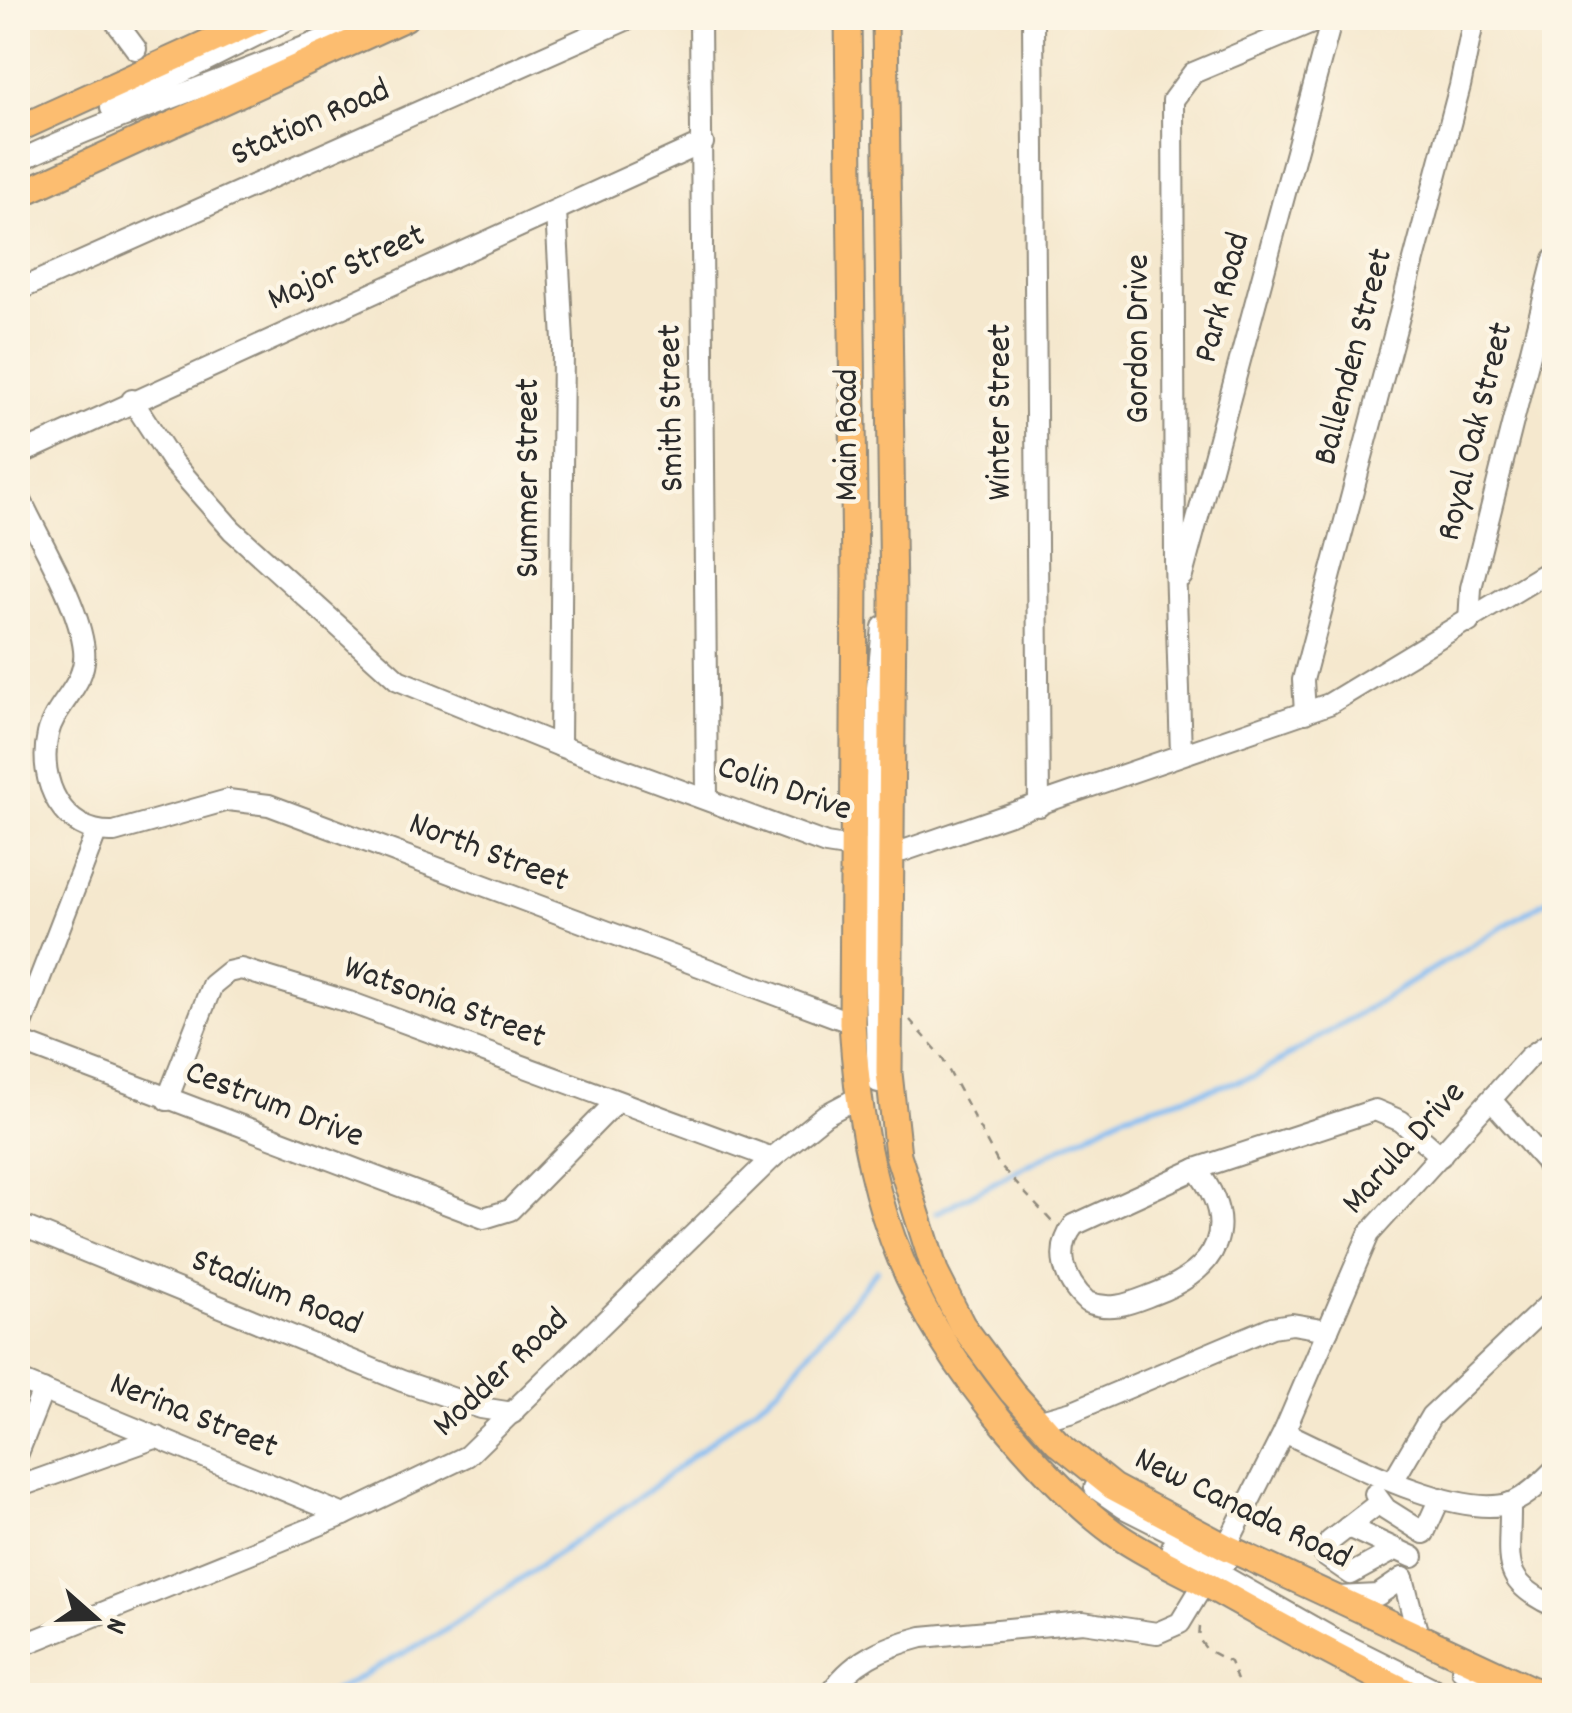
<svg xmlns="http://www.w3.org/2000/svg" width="1572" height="1713" viewBox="0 0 1572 1713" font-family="Dekko,sans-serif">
  <rect width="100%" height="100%" fill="#fcf5e5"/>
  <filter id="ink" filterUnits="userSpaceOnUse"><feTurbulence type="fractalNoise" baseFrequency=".01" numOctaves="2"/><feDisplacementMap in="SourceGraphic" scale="20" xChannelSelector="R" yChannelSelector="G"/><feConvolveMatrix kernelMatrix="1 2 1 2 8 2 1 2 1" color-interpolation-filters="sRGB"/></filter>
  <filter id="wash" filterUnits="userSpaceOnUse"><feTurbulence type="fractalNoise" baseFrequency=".0048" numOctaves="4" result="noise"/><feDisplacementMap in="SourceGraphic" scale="40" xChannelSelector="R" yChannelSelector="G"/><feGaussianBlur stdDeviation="2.25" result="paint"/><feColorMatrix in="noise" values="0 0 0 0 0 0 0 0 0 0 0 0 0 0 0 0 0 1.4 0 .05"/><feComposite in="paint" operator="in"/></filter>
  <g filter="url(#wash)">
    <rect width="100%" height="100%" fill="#f5e8ce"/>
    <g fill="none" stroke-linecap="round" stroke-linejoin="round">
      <g stroke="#82bcf3" stroke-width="5">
        <path d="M936,1213L1123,1115L1255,1076L1554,896"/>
        <path d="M325,1696L444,1631L645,1493L778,1389L877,1270"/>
      </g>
    </g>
  </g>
  <g filter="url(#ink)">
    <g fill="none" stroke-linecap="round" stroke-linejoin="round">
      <defs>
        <g id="minor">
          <path d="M113,18L136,49"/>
          <path d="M700,18L707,798"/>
          <path d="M1033,18L1039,806"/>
          <path d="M111,108L291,18"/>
          <path d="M18,161C134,107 256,71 373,18"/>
          <path d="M556,211L563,341L560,746"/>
          <path d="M18,290L630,18"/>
          <path d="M132,400L173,463L232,530L398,680L560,746L826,844L877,852L903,851L1329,704L1554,568"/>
          <path d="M18,455L703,143"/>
          <path d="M18,494C38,538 79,603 84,650C88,685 55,703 48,734C37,782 63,834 114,832L228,800L269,805L852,1023"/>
          <path d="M1182,576L1332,18"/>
          <path d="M1469,622L1471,588L1554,259"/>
          <path d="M1305,713L1303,680L1460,86L1474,18"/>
          <path d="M1181,754L1175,563L1173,100L1193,73L1324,18"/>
          <path d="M18,1035L96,833"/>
          <path d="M18,1041L484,1218L510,1210L615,1103"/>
          <path d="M878,1082L874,961L877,688L883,627"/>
          <path d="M167,1100L212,985L228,972L241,969L349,1002L772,1158"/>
          <path d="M1492,1101L1545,1161L1554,1180"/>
          <path d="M1196,1169C1241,1226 1218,1270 1154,1294C1130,1303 1112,1312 1087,1302C1064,1281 1054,1251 1074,1225Z"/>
          <path d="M1196,1169L1375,1110L1401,1121L1441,1156"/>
          <path d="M18,1224L402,1381L481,1408L513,1413"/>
          <path d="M18,1380L344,1515"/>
          <path d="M1037,1421L1073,1411L1272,1327L1292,1324L1328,1330"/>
          <path d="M1284,1432C1336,1456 1455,1521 1511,1503C1527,1497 1543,1481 1554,1470"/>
          <path d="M18,1453L43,1390"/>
          <path d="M1393,1481L1431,1416L1554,1299"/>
          <path d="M18,1487L158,1437"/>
          <path d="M1095,1488L1124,1508L1227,1560"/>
          <path d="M1375,1494L1386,1509L1424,1533L1440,1498"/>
          <path d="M1379,1503L1330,1541L1325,1556L1351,1574L1395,1550"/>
          <path d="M1510,1503C1511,1560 1497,1580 1554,1606"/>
          <path d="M1348,1527L1413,1557"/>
          <path d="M1172,1547L1334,1639L1448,1696"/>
          <path d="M1403,1578L1418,1635"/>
          <path d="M1338,1597L1378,1595L1403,1578"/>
          <path d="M18,1647L344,1515L467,1456L772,1158L825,1115L857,1098"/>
          <path d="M1462,1670L1514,1696"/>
          <path d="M829,1696C850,1661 884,1647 922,1637L1083,1622L1157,1633L1180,1623L1226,1547L1284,1432L1369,1234L1529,1057L1554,1040"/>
        </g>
        <g id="major">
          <path d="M848,18L855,576L852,1023C862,1186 899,1301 1006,1427C1038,1465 1073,1503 1114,1533C1143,1554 1176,1568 1207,1585C1276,1624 1344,1661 1415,1696"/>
          <path d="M885,18L893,602L889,1073L898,1155L936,1274L962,1325L1012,1392L1057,1442L1113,1487L1226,1547L1546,1696"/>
          <path d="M18,129L262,18"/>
          <path d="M18,195L405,18"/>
        </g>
      </defs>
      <use href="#minor" stroke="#908a7c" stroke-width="24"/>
      <use href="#major" stroke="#908a7c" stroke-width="29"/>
      <g stroke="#908a7c" stroke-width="2.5" stroke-dasharray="8 8" stroke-linecap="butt">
        <path d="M910,1020L940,1054L999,1165L1054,1224"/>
        <path d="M1200,1626L1199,1639L1207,1650L1230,1662L1243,1696"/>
        <path d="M790,1696L814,1686"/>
      </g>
      <use href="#minor" stroke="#fff" stroke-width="20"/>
      <use href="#major" stroke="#fcbd6f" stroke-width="25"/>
    </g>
  </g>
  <g text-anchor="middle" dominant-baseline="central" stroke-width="9" stroke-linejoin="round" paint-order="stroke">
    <g font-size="35" fill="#2b2b2b" stroke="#fcf5e5">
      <text transform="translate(311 124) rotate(-24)">Station Road</text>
      <text transform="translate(347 269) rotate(-24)">Major Street</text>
      <text transform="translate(1224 298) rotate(-75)">Park Road</text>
      <text transform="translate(1140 339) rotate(-90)">Gordon Drive</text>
      <text transform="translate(1355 357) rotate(-75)">Ballenden Street</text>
      <text transform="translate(673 408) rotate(-91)">Smith Street</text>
      <text transform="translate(1002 412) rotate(-90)">Winter Street</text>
      <text transform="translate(1477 432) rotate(-76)">Royal Oak Street</text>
      <text transform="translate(849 435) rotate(-90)">Main Road</text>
      <text transform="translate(530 478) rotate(-90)">Summer Street</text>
      <text transform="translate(784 790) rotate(19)">Colin Drive</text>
      <text transform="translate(488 854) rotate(21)">North Street</text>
      <text transform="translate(444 1004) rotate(20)">Watsonia Street</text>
      <text transform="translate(274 1106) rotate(21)">Cestrum Drive</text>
      <text transform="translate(1405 1149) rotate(-48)">Marula Drive</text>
      <text transform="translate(276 1294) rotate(22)">Stadium Road</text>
      <text transform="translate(502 1374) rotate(-43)">Modder Road</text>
      <text transform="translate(193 1417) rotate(22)">Nerina Street</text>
      <text transform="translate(1242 1510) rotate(26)">New Canada Road</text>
    </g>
  </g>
  <rect width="1572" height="1713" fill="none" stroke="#fcf5e5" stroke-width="60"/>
  <g transform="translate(95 1618) rotate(110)" stroke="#fcf5e5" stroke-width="8" paint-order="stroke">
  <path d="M0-8L18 38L0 25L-18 38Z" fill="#2b2b2b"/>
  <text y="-15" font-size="28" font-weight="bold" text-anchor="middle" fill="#2b2b2b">N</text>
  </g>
</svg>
